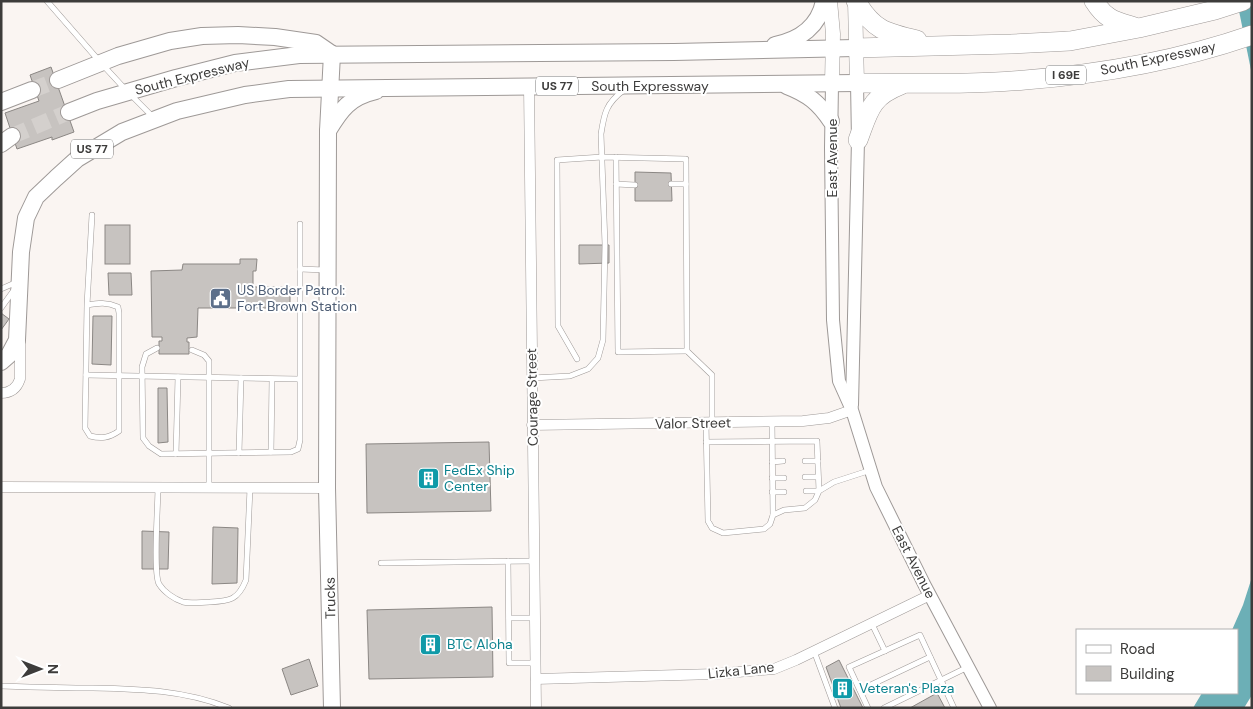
<svg xmlns="http://www.w3.org/2000/svg" width="1253" height="709" viewBox="0 0 1253 709" font-family="'DM Sans',sans-serif">
  <rect width="100%" height="100%" fill="#faf5f2"/>
  <g fill="#6cafb6">
    <path d="M1237,1H1252V75Z"/>
    <path d="M1252,577V695L1244,708H1193L1202,693H1237V630H1232L1243,605Z"/>
  </g>
  <g fill="#c7c3c0" stroke="#8b8784">
    <path d="M51,67L74,132L52,140V137L17,149L5,113L39,101L30,75Z"/>
    <path d="M635,172L671,173L672,201H635Z"/>
    <rect x="105" y="225" width="25" height="39"/>
    <path d="M579,245H609V263L579,264Z"/>
    <path d="M240,259H257L256,271H253V287H290V308H198L197,337L187,338V342H189V354H159V341H162V337H152L151,271L182,270L183,264H240Z"/>
    <path d="M108,273H131L132,295H109Z"/>
    <path d="M1,313L9,319L1,330Z"/>
    <path d="M93,316H112L111,365L92,364Z"/>
    <path d="M158,388H167L168,442L158,443Z"/>
    <path d="M489,442L491,511L367,513L366,444Z"/>
    <path d="M213,527L238,528L237,583L212,584Z"/>
    <path d="M142,531L169,532L168,569H142Z"/>
    <path d="M492,607L493,677L369,679L367,610Z"/>
    <path d="M309,659L318,686L291,695L282,669Z"/>
    <path d="M839,660L863,708H841L826,667Z"/>
    <path d="M937,693L945,708H910Z"/>
  </g>
  <g fill="none" stroke-linecap="round" stroke-linejoin="round">
    <g stroke="#d4d0cd" stroke-width="16" stroke-dasharray="16 8" stroke-linecap="butt">
      <path d="M32,90L58,80"/>
      <path d="M12,136L69,112"/>
    </g>
    <defs>
      <g id="service">
        <path d="M47,1L101,63L125,89"/>
        <path d="M131,95L153,117"/>
        <path d="M616,157L618,352L687,351"/>
        <path d="M616,184L635,185"/>
        <path d="M671,184H686"/>
        <path d="M300,269L325,270"/>
        <path d="M1,289L17,282"/>
        <path d="M87,305C99,303 107,302 118,307L119,313V431C109,438 101,439 90,436L85,428L87,305L92,215"/>
        <path d="M1,308L14,290"/>
        <path d="M157,348L146,354L142,367L143,438L149,446L161,454L291,452L298,449L300,440V224"/>
        <path d="M192,350L204,355L209,361V488"/>
        <path d="M577,359L558,326L557,160L602,157L686,159L687,351L712,375V422"/>
        <path d="M86,375L299,379"/>
        <path d="M532,378L570,376L588,369L598,358L603,340L605,245L601,134C604,114 606,103 624,90"/>
        <path d="M772,422L773,515"/>
        <path d="M706,423L708,521L712,528L723,533L764,529L770,524L773,515L784,510L805,508L815,500L819,491L834,482L871,470"/>
        <path d="M706,442L817,441L819,491H806"/>
        <path d="M271,452L272,379"/>
        <path d="M239,453L241,378"/>
        <path d="M176,454L178,377"/>
        <path d="M805,461H818"/>
        <path d="M772,462L783,461"/>
        <path d="M805,477H818"/>
        <path d="M772,478H784"/>
        <path d="M158,487C158,504 153,573 159,584C164,592 174,599 183,602C191,604 202,602 210,602C230,601 238,600 246,580L250,488"/>
        <path d="M772,492H784"/>
        <path d="M508,561L509,663H536"/>
        <path d="M381,563L534,561"/>
        <path d="M509,618H535"/>
        <path d="M872,624L885,651"/>
        <path d="M814,651L835,708"/>
        <path d="M1,686C32,687 63,688 93,688C140,689 185,690 229,708"/>
        <path d="M860,690L930,657"/>
        <path d="M868,708L849,667L920,635L954,708"/>
        <path d="M884,708L968,667"/>
      </g>
      <g id="minor">
        <path d="M529,86L536,708"/>
        <path d="M1,393C11,393 17,388 20,379V339"/>
        <path d="M532,425L803,421L829,418L852,410"/>
        <path d="M1,487L327,488"/>
        <path d="M536,679L715,674L774,669L796,660L930,595"/>
      </g>
      <g id="tertiary">
        <path d="M832,84L831,148L833,320L839,381L852,410L876,487L924,584L990,708"/>
        <path d="M852,405L858,140L857,83"/>
      </g>
      <g id="secondary">
        <path d="M830,1L833,34L832,84"/>
        <path d="M855,1L857,83"/>
      </g>
      <g id="trunk">
        <path d="M775,45C800,40 819,26 824,1"/>
        <path d="M58,80L118,56L170,41L202,36L238,35L275,37L316,43L332,54"/>
        <path d="M787,86C808,94 819,103 831,121"/>
        <path d="M1,102L32,90"/>
        <path d="M69,112L97,101L176,78L235,63L299,55L674,52L855,48"/>
        <path d="M328,131C341,109 350,97 376,91"/>
        <path d="M1,144L12,136"/>
        <path d="M1,362L9,355L17,340L21,252L26,218L36,197L56,178L77,159L122,132L177,111L245,95L289,89L857,83"/>
        <path d="M332,708L327,488L328,131L332,54"/>
      </g>
      <g id="motorway">
        <path d="M856,1C873,30 886,33 917,40"/>
        <path d="M1094,1C1106,20 1115,21 1135,27"/>
        <path d="M855,48L1011,44L1070,41L1139,28L1215,10L1243,1"/>
        <path d="M857,83C913,83 969,85 1025,80C1101,74 1180,60 1252,35"/>
        <path d="M858,140C869,111 870,97 901,85"/>
      </g>
    </defs>
    <use href="#service" stroke="#9e9997" stroke-width="6"/>
    <use href="#minor" stroke="#9e9997" stroke-width="11"/>
    <use href="#tertiary" stroke="#9e9997" stroke-width="14"/>
    <use href="#secondary" stroke="#9e9997" stroke-width="15"/>
    <use href="#trunk" stroke="#9e9997" stroke-width="18"/>
    <use href="#motorway" stroke="#9e9997" stroke-width="20"/>
    <use href="#service" stroke="#fff" stroke-width="5"/>
    <use href="#minor" stroke="#fff" stroke-width="10"/>
    <use href="#tertiary" stroke="#fff" stroke-width="12"/>
    <use href="#secondary" stroke="#fff" stroke-width="14"/>
    <use href="#trunk" stroke="#fff" stroke-width="16"/>
    <use href="#motorway" stroke="#fff" stroke-width="19"/>
  </g>
  <defs>
    <symbol id="civic-square" viewBox="-11 -11 22 22"><rect x="-9" y="-9" width="18" height="18" rx="4" fill="#5c6f8a" stroke="#fff"/><path d="M-.6-6.5H3V-4.5H.6V-3L4-1V1h2V6H-6V1h2V-1L-.6-3ZM-1.2 2.5V6h2.4V2.5Z" fill="#fff"/></symbol>
    <symbol id="building-square" viewBox="-11 -11 22 22"><rect x="-9" y="-9" width="18" height="18" rx="4" fill="#0f9aa8" stroke="#fff"/><path d="M-4-6H4V6H1V3H-1V6H-4ZM-2.5-4.3h1.7v1.8h-1.7ZM.8-4.3h1.7v1.8H.8ZM-2.5-1h1.7V.8h-1.7ZM.8-1h1.7V.8H.8Z" fill="#fff"/></symbol>
  </defs>
  <g fill-rule="evenodd">
    <use href="#civic-square" x="208" y="286" width="25" height="25"/>
    <use href="#building-square" x="416" y="466" width="25" height="25"/>
    <use href="#building-square" x="418" y="632" width="25" height="25"/>
    <use href="#building-square" x="830" y="676" width="25" height="25"/>
  </g>
  <g text-anchor="middle" dominant-baseline="central" stroke-width="4" stroke-linejoin="round" paint-order="stroke">
    <g fill="#fff" stroke="#777676" stroke-width="1">
      <rect x="1046" y="65.5" width="40" height="19" rx="4"/>
      <rect x="536" y="76.5" width="42" height="19" rx="4"/>
      <rect x="71" y="139.5" width="42" height="19" rx="4"/>
    </g>
    <g font-size="12" font-weight="bold" fill="#3d3c3b">
      <text x="1066" y="75">I 69E</text>
      <text x="557" y="86">US 77</text>
      <text x="92" y="149">US 77</text>
    </g>
    <g font-size="14" fill="#3d3c3b" stroke="#fff">
      <text transform="translate(1158 58) rotate(-12)">South Expressway</text>
      <text transform="translate(192 76) rotate(-14)">South Expressway</text>
      <text x="650" y="86">South Expressway</text>
      <text transform="translate(832 158) rotate(-90)">East Avenue</text>
      <text transform="translate(532 397) rotate(-91)">Courage Street</text>
      <text transform="translate(693 423) rotate(-1)">Valor Street</text>
      <text transform="translate(914 562) rotate(63)">East Avenue</text>
      <text transform="translate(330 598) rotate(-91)">Trucks</text>
      <text transform="translate(741 670) rotate(-6)">Lizka Lane</text>
    </g>
    <g font-size="14" fill="#4e5e75" stroke="#fff" text-anchor="start">
      <text x="237" y="290">US Border Patrol:<tspan x="237" dy="16">Fort Brown Station</tspan></text>
    </g>
    <g font-size="14" fill="#0d838f" stroke="#fff" text-anchor="start">
      <text x="444" y="470">FedEx Ship<tspan x="444" dy="16">Center</tspan></text>
      <text x="447" y="644">BTC Aloha</text>
      <text x="859" y="688">Veteran's Plaza</text>
    </g>
  </g>
  <rect width="1253" height="709" fill="none" stroke="#3d3c3b" stroke-width="5"/>
  <rect x="1076" y="629" width="162" height="65" fill="#ffffff" stroke="#b1b1b1"/>
  <rect x="1086" y="645" width="25" height="8" fill="#ffffff" stroke="#b1b1b1"/>
  <text x="1120" y="654" font-size="15" fill="#3d3c3b">Road</text>
  <rect x="1086" y="666" width="25" height="15" fill="#c7c3c0" stroke="#b1b1b1"/>
  <text x="1120" y="679" font-size="15" fill="#3d3c3b">Building</text>
  <g transform="translate(40 669) rotate(90)" stroke="#ffffff" stroke-width="4" paint-order="stroke">
  <path d="M0-4L9 19L0 12L-9 19Z" fill="#3d3c3b"/>
  <text y="-8" font-size="14" font-weight="bold" text-anchor="middle" fill="#3d3c3b">N</text>
  </g>
</svg>
